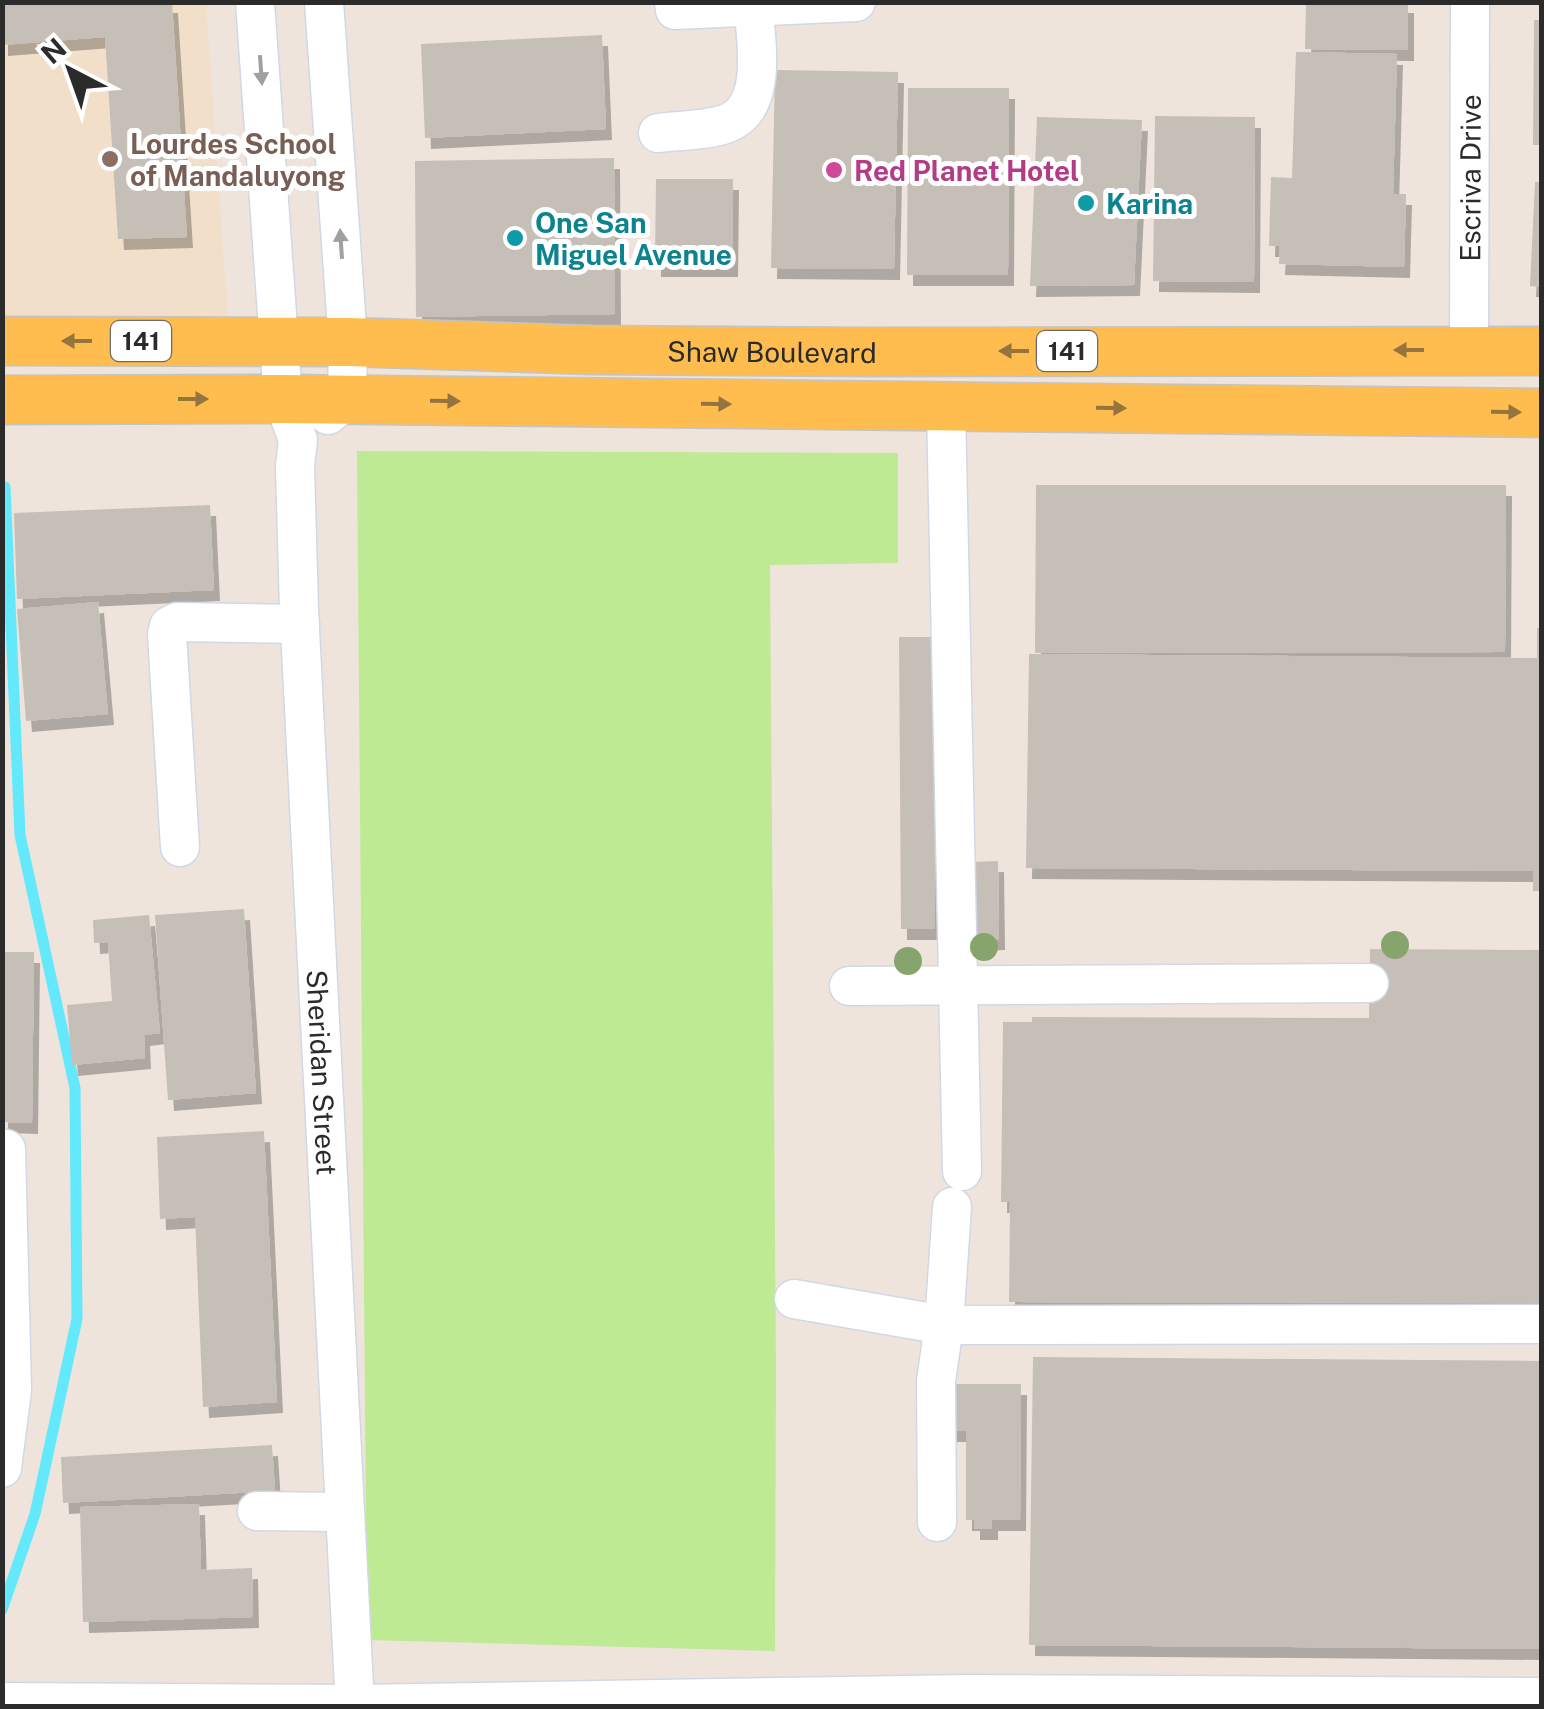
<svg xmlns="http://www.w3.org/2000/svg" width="1544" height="1709" viewBox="0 0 1544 1709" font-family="'Public Sans',sans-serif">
  <defs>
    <filter id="shadow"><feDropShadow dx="6" dy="11" stdDeviation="0" flood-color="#0004"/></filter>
  </defs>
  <rect width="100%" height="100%" fill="#eee4dc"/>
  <path fill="#f2dfca" d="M3,3H206L228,319L3,316Z"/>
  <path fill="#bdea93" d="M357,451L898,453V563L770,565L776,1371L775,1651L367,1640Z"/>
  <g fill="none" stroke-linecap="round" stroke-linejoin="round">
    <path stroke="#64e8fb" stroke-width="11" d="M2,1610L35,1514L77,1319L75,1088L20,835L5,487"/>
  </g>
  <g fill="#c6bfb7" filter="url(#shadow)">
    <path d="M2,2H172L187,237L118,239L105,37L2,45Z"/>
    <path d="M1306,2H1408V50L1305,49Z"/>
    <path d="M1534,20H1542V145H1533Z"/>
    <path d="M602,35L606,129L425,138L421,44Z"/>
    <path d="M1296,52L1397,54L1393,194H1406L1404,267L1279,264L1280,246H1269L1271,177L1292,178Z"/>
    <path d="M775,70L898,72L894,269L771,268Z"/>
    <path d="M908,88H1009L1008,275H907Z"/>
    <path d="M1155,116L1255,117L1254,282L1153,281Z"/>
    <path d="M1037,117L1142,120L1134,285L1030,286Z"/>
    <path d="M614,158L615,314L416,317L415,161Z"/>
    <path d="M656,179H733L732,266H655Z"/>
    <path d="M1535,182H1542V287L1530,286Z"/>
    <path d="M1036,485H1506L1505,652L1035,653Z"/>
    <path d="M210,505L214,590L17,599L14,513Z"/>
    <path d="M98,602L108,714L26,721L17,609Z"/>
    <path d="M1537,628H1542V891H1533V871L1026,868L1029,654L1537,658Z"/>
    <path d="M899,637H933L935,929H901Z"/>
    <path d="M998,861L999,939L973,940L972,862Z"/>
    <path d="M244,909L256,1093L168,1100L155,915Z"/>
    <path d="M149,915L160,1033L144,1035L145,1058L72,1065L67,1005L112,1001L108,942L94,943L93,920Z"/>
    <path d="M1370,949L1542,950V1303L1009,1302L1010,1202H1001L1003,1022H1032V1017L1369,1018Z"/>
    <path d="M2,952H34L32,1123L2,1122Z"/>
    <path d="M264,1131L277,1402L203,1407L195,1217L160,1219L157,1137Z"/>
    <path d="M1033,1357L1542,1361V1649L1029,1645Z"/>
    <path d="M945,1384H1021L1020,1520H992V1529H974V1520H966V1431H945Z"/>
    <path d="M272,1445L275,1491L63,1503L61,1457Z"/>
    <path d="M199,1504L201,1570L252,1568L253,1617L83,1622L80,1507Z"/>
  </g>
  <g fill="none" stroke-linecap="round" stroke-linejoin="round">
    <defs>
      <g id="minor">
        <path id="s1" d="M255,2L283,399L298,440L295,466L299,610L355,1706"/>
        <path d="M324,2L348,342L347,400L328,415"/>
        <path d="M674,2L675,10L856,2"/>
        <path d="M658,133C680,130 708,131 728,123C769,106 755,41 754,7"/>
        <path id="s2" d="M1469,350L1470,2"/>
        <path d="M946,407L962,1171"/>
        <path d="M180,847L167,634L169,626L177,622L300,624"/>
        <path d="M849,986L1369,983"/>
        <path d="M952,1207L944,1325L1542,1324"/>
        <path d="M794,1299L944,1325L936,1381L937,1522"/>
        <path d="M2,1468L12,1390L6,1149"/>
        <path d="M257,1511L344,1512"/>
        <path d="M2,1702L355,1704L969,1694L1542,1697"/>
      </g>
      <g id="major">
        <path id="s3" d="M2,341L348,342L592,350L871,352L1542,351"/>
        <path d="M2,400L283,399L1542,413"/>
      </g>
    </defs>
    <use href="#minor" stroke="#d1d8e5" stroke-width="41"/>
    <use href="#major" stroke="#c4c4c4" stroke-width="51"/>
    <use href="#minor" stroke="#fff" stroke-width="38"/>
    <use href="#major" stroke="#ffbd50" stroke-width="48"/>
  </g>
  <g fill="#88a46d">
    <circle cx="1395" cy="945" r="14"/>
    <circle cx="984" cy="947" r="14"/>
    <circle cx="908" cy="961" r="14"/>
  </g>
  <defs><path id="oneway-solid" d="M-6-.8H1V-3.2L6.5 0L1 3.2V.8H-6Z" transform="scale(2.5)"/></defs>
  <g fill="#a0a0a0">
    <use href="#oneway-solid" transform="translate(261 70) rotate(86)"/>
    <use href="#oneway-solid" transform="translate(341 244) rotate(-94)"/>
  </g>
  <g fill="#95743e">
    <use href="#oneway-solid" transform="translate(77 341) rotate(180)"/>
    <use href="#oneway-solid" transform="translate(1409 350) rotate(180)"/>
    <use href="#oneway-solid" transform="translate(1014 351) rotate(180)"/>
    <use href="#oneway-solid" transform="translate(193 399)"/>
    <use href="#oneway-solid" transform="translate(445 401) rotate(1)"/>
    <use href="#oneway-solid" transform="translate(716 404) rotate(1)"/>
    <use href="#oneway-solid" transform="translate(1111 408) rotate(1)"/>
    <use href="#oneway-solid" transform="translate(1506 412) rotate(1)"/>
  </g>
  <circle fill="#8d6e63" stroke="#fff" stroke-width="4" cx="110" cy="159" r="10"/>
  <circle fill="#d1479c" stroke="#fff" stroke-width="4" cx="834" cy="170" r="10"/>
  <g fill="#0f9aa8" stroke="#fff" stroke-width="4">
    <circle cx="1086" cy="203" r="10"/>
    <circle cx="515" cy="238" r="10"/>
  </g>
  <g text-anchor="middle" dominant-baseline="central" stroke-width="10" stroke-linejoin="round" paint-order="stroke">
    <g fill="#fff" stroke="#6b6b6b" stroke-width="2.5">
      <rect x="111" y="321" width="60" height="40" rx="8"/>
      <rect x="1037" y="331" width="60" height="40" rx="8"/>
    </g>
    <g font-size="25" font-weight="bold" fill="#2b2b2b">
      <text x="141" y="341">141</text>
      <text x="1067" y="351">141</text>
    </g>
    <g font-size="28" font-weight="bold" fill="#785e54" stroke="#fff" text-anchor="start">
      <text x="130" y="143">Lourdes School<tspan x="130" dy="32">of Mandaluyong</tspan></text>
    </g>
    <g font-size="28" font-weight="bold" fill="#b23c85" stroke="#fff" text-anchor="start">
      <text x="854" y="170">Red Planet Hotel</text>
    </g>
    <g font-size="28" fill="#2b2b2b" stroke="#fff">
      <text stroke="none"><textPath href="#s2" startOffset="172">Escriva Drive</textPath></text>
      <text stroke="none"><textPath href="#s3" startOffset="770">Shaw Boulevard</textPath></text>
      <text stroke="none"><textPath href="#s1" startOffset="1075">Sheridan Street</textPath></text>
    </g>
    <g font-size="28" font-weight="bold" fill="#0d838f" stroke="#fff" text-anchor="start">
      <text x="1106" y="203">Karina</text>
      <text x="535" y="222">One San<tspan x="535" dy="32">Miguel Avenue</tspan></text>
    </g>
  </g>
  <rect width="1544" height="1709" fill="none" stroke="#2b2b2b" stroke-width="10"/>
  <g transform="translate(70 70) rotate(319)" stroke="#ffffff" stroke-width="8" paint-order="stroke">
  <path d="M0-8L18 38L0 25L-18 38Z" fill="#2b2b2b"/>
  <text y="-15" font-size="28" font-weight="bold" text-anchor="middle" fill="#2b2b2b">N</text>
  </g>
</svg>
